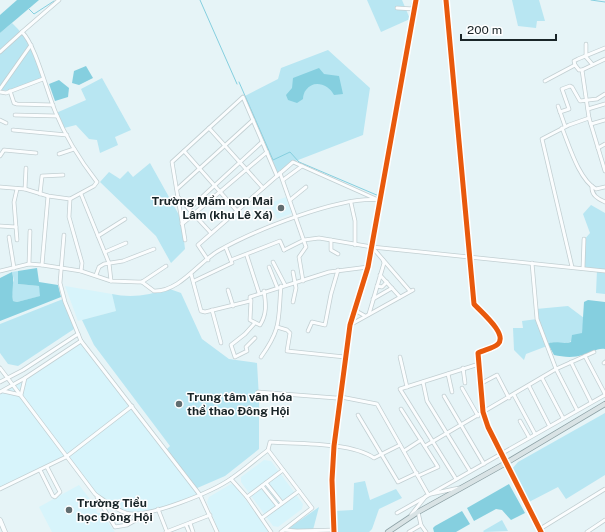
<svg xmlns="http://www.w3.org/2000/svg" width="605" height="532" viewBox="0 0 605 532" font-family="'Public Sans',sans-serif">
  <rect width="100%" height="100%" fill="#e6f4f7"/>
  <g fill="#d7f4fb">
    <path d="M286,197L293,213L277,219L270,203Z"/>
    <path d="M65,286L112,294L116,311L78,321Z"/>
    <path d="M81,341L200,495L149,512L127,514L111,506L95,494L65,457L0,489V392Z"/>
    <path d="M264,460L271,461L303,504L302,509L278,527L273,526L241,482V477Z"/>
    <path d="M231,484L235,485L269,532H219L207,502L209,497Z"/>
    <path d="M79,485L96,507L97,513H101L115,532H52L39,507Z"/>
  </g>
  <g fill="#b8e6f2">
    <path d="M367,0H402L410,19L381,32Z"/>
    <path d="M512,0H539L545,21H537L536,28L518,26Z"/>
    <path d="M12,23C30,40 35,56 43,79L10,91L0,90V33Z"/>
    <path d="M328,50L370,88L363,135L293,162L277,176L243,97L278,79L281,68Z"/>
    <path d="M102,78L131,130L115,137L118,145L100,153L97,140L89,139L76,125L64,128L56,113L86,100L81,89Z"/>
    <path d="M150,163L179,215L182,224L185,249L171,263L156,236L100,182L109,172L120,179L128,171L133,177Z"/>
    <path d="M591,205L605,213V294L596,293L597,270L583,268L584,240L590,233L583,214Z"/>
    <path d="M18,271V284L39,286L41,296L17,302L13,301L11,288L14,280L12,272Z"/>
    <path d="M167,288L181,293L202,339L229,359L257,363L259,398V449L225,476L195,489L166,450L170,446L94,345L82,320L116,311L112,294C129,298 151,296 167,288Z"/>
    <path d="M63,299L74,329L18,366L8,364L0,353V324Z"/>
    <path d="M568,306L584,318L582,333C570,343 568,345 552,342L547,346L526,354L524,360L514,350L513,328H523L522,321L537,319L536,309Z"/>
    <path d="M605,413V475L566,499L558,487L529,502L512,469L518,462Z"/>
    <path d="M365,481L370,500L396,489L402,498L379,509L372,529L369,532H335V511L353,510L354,483Z"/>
    <path d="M319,507L313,530H296L289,528Z"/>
    <path d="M502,520L508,531L484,532L483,531Z"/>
  </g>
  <g fill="#85cfdf">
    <path d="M17,0H39L0,33V15Z"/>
    <path d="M86,66L93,78L79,85L72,83L74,71Z"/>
    <path d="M319,68L324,74L339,76L343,94L334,95C329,85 314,79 306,90C304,92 303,96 303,99L297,103L288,100L286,95L292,88L293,78Z"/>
    <path d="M59,80L69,88L68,97L55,101L49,84Z"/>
    <path d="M37,268L39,282L58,285L61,297L0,321V278L12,272C15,282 11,289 13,301L17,302L40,296L39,286L18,284V271Z"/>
    <path d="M588,300L605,302V349C596,348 592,353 583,355C573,358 563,357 554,355L548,344C555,340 563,345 571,342L572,335L582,333L584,302Z"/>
    <path d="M509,484L525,513L511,520L502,510L496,509L474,521L467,508Z"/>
    <path d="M462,511L470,524L456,532H434L433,528L435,526Z"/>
  </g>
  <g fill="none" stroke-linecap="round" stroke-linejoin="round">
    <g stroke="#85cfdf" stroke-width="1">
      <path d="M200,0L237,84"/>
      <path d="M591,0L605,2"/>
      <path d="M411,7L413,0"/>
      <path d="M29,9L34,14L54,1"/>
      <path d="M239,82L273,160L290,152L299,162L379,196L411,10"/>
    </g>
    <defs>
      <g id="street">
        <path d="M446,0L474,304C481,312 508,334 498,344C494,348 484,350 478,353L483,412L488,427L541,532"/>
        <path d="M397,8L414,9"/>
        <path d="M22,32L59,0"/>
        <path d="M586,44V57L592,64"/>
        <path d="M0,52L22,32C35,44 47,92 55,111C65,136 80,160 97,182L94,186L70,199L48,196L25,189L0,187"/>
        <path d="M575,65L574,61L578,59L605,48"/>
        <path d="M582,70L589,118L605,171"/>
        <path d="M545,81L575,65L579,70H582L605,59"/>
        <path d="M0,89L31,45"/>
        <path d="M10,91L14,103L17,104L53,105"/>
        <path d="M0,92L6,93L43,79"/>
        <path d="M558,106L565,126"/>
        <path d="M588,109L605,104"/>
        <path d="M560,112L569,109L562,89L570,86L572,87L580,101L597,99L605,94"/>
        <path d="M15,115L57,116"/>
        <path d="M0,120L6,123"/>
        <path d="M591,124L605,120"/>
        <path d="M209,128L263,188"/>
        <path d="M562,128C569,145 579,180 596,189L605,187"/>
        <path d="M13,130L67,135"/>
        <path d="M598,148L605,144"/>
        <path d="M184,151L237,211"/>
        <path d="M59,154L74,149"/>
        <path d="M0,156L4,150L36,153"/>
        <path d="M280,173L306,247L299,257L303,281"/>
        <path d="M283,180L302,166"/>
        <path d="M592,186C591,195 598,199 605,202"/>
        <path d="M25,189L26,168"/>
        <path d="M177,189L253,120"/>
        <path d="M40,194L42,176L63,175"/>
        <path d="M81,194L109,263L111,281"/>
        <path d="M178,197L211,233"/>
        <path d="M70,199L69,217L82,263L81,271"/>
        <path d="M290,200L306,187"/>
        <path d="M351,203L355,221V245"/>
        <path d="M189,209L262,142"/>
        <path d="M182,224L267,152"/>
        <path d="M0,226L16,227L14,202L17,189"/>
        <path d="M16,227L17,240"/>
        <path d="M64,235L60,283L65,302L81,341L200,495L217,532"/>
        <path d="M98,236L125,219"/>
        <path d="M9,237L14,268"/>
        <path d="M185,240L172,162L243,97L277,176"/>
        <path d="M331,240V250L338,254"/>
        <path d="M372,247L410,291"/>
        <path d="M284,250L304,240L319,238L372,247L605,271"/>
        <path d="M105,252L126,243"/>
        <path d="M247,256L259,293"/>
        <path d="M208,260L198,245L293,162L376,199"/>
        <path d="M231,260L280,241L284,250"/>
        <path d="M273,262L285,285"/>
        <path d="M532,263L537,319L556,369L577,410"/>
        <path d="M29,264L30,231"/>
        <path d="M42,265L48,196"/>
        <path d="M269,267L277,287"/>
        <path d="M572,267L542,139L569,125L589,118"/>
        <path d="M583,268L584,239"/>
        <path d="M0,271L29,264L42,265L81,271L111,281L138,282H142L166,266"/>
        <path d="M293,272L296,288L293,302"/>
        <path d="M191,274L201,311L205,312L250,301V297L329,272L368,267"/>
        <path d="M96,275L99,267L104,264L123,261L154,249"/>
        <path d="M380,275L400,297"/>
        <path d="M194,281L232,263L226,248"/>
        <path d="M142,282L154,291C179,292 199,262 218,251C253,231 341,195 380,200"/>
        <path d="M377,286L382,287L387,282"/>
        <path d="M228,290L233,306"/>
        <path d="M373,299L392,288"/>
        <path d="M251,300L250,320L260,325C267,314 266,304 264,291"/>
        <path d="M355,308L358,312L365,316"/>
        <path d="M212,310L221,343"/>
        <path d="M369,314L384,263L383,260"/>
        <path d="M254,324L245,334L231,345L235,357L247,351L246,347L255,338"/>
        <path d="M350,325L413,290"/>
        <path d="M277,327L287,330L290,333L287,351L345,357"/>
        <path d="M308,331L312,322L325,325L331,294L338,270"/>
        <path d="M585,356L605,394"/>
        <path d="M261,357C282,328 278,319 281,286"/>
        <path d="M400,357L407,387"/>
        <path d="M571,362L591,402"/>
        <path d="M604,363L605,362"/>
        <path d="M0,368L95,494C105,501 114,509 126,513C148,519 214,491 232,478C245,469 256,459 268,450L312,508L281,532"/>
        <path d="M463,368L465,383"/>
        <path d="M448,374L452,392"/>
        <path d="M542,378L563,418"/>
        <path d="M0,382L23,370L78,334"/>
        <path d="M423,382L427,401L470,471"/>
        <path d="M480,384L497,375L509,398"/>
        <path d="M529,386L549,425"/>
        <path d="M462,388L478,416"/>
        <path d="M3,391L21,395L25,378"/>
        <path d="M0,392L25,378L81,341"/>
        <path d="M258,392L336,398L341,397L377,404L428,494"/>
        <path d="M514,395L535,434"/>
        <path d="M444,396L484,464"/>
        <path d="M401,409L438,467L418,476"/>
        <path d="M358,415L398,482L417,473"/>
        <path d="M520,421L529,437"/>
        <path d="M425,446L556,369L594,352"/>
        <path d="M268,450L270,442C298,444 351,442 374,458L400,445"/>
        <path d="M404,451L421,440"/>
        <path d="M40,470L53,496L55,497L60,492L47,467"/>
        <path d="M231,479L247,497L271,532"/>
        <path d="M456,479L400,389L479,364"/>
        <path d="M266,483L282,503"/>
        <path d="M262,486L278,506"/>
        <path d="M0,489L66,457L132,406"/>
        <path d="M431,494L459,488"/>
        <path d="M97,497L115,527L127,525L148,513"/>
        <path d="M247,497L283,470"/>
        <path d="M158,509L167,532"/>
        <path d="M418,512L421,525L426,532"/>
        <path d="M397,513L605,395"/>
        <path d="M411,515L426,496"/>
        <path d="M262,518L299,491"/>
        <path d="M190,523L193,532"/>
        <path d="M186,525L189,532"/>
        <path d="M540,529L605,489"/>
        <path d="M284,530L297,531L334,530"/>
        <path d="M166,532L210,515"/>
        <path d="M334,532L332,480L334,446L350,325L368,267L416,0"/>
        <path d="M409,532L421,525"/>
        <path d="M587,532L605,520"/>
      </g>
      <path id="secondary" d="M0,520L5,532"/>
      <path id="primary" d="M388,532L418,512L506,463L605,404"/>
    </defs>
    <use href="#street" stroke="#c2cfd2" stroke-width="4.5"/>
    <use href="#secondary" stroke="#c2cfd2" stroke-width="5.5"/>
    <use href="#primary" stroke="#8da1a5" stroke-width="6"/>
    <use href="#street" stroke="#fbfdfe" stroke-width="3"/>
    <use href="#secondary" stroke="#fbfdfe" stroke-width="4"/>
    <use href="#primary" stroke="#d9e3e5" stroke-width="4.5"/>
    <defs>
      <g id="cycleway">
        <path d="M446,0L474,304C481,312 508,334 498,344C494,348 484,350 478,353L483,412L488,427L541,532"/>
        <path d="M334,532L332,480L334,446L350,325L368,267L416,0"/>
      </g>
    </defs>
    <use href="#cycleway" stroke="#fff" stroke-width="8"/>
    <use href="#cycleway" stroke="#e8590c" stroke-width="5"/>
  </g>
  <g fill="#616d70" stroke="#fff" stroke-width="1.5">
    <circle cx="281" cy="208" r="4"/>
    <circle cx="179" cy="404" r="4"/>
    <circle cx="69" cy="510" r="4"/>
  </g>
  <g text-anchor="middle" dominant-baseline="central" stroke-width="3" stroke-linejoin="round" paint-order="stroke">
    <g font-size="12" font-weight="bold" fill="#192528" stroke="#fff" text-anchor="start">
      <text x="273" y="201" text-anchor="end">Trường Mầm non Mai<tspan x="273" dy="14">Lâm (khu Lê Xá)</tspan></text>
      <text x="187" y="397">Trung tâm văn hóa<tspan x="187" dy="14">thể thao Đông Hội</tspan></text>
      <text x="77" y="503">Trường Tiểu<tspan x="77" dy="14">học Đông Hội</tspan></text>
    </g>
  </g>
  <path d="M461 34v6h95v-6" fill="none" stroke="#192528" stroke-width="2"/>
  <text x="467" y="34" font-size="12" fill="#192528" stroke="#ffffff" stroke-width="3" paint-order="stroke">200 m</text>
</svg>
